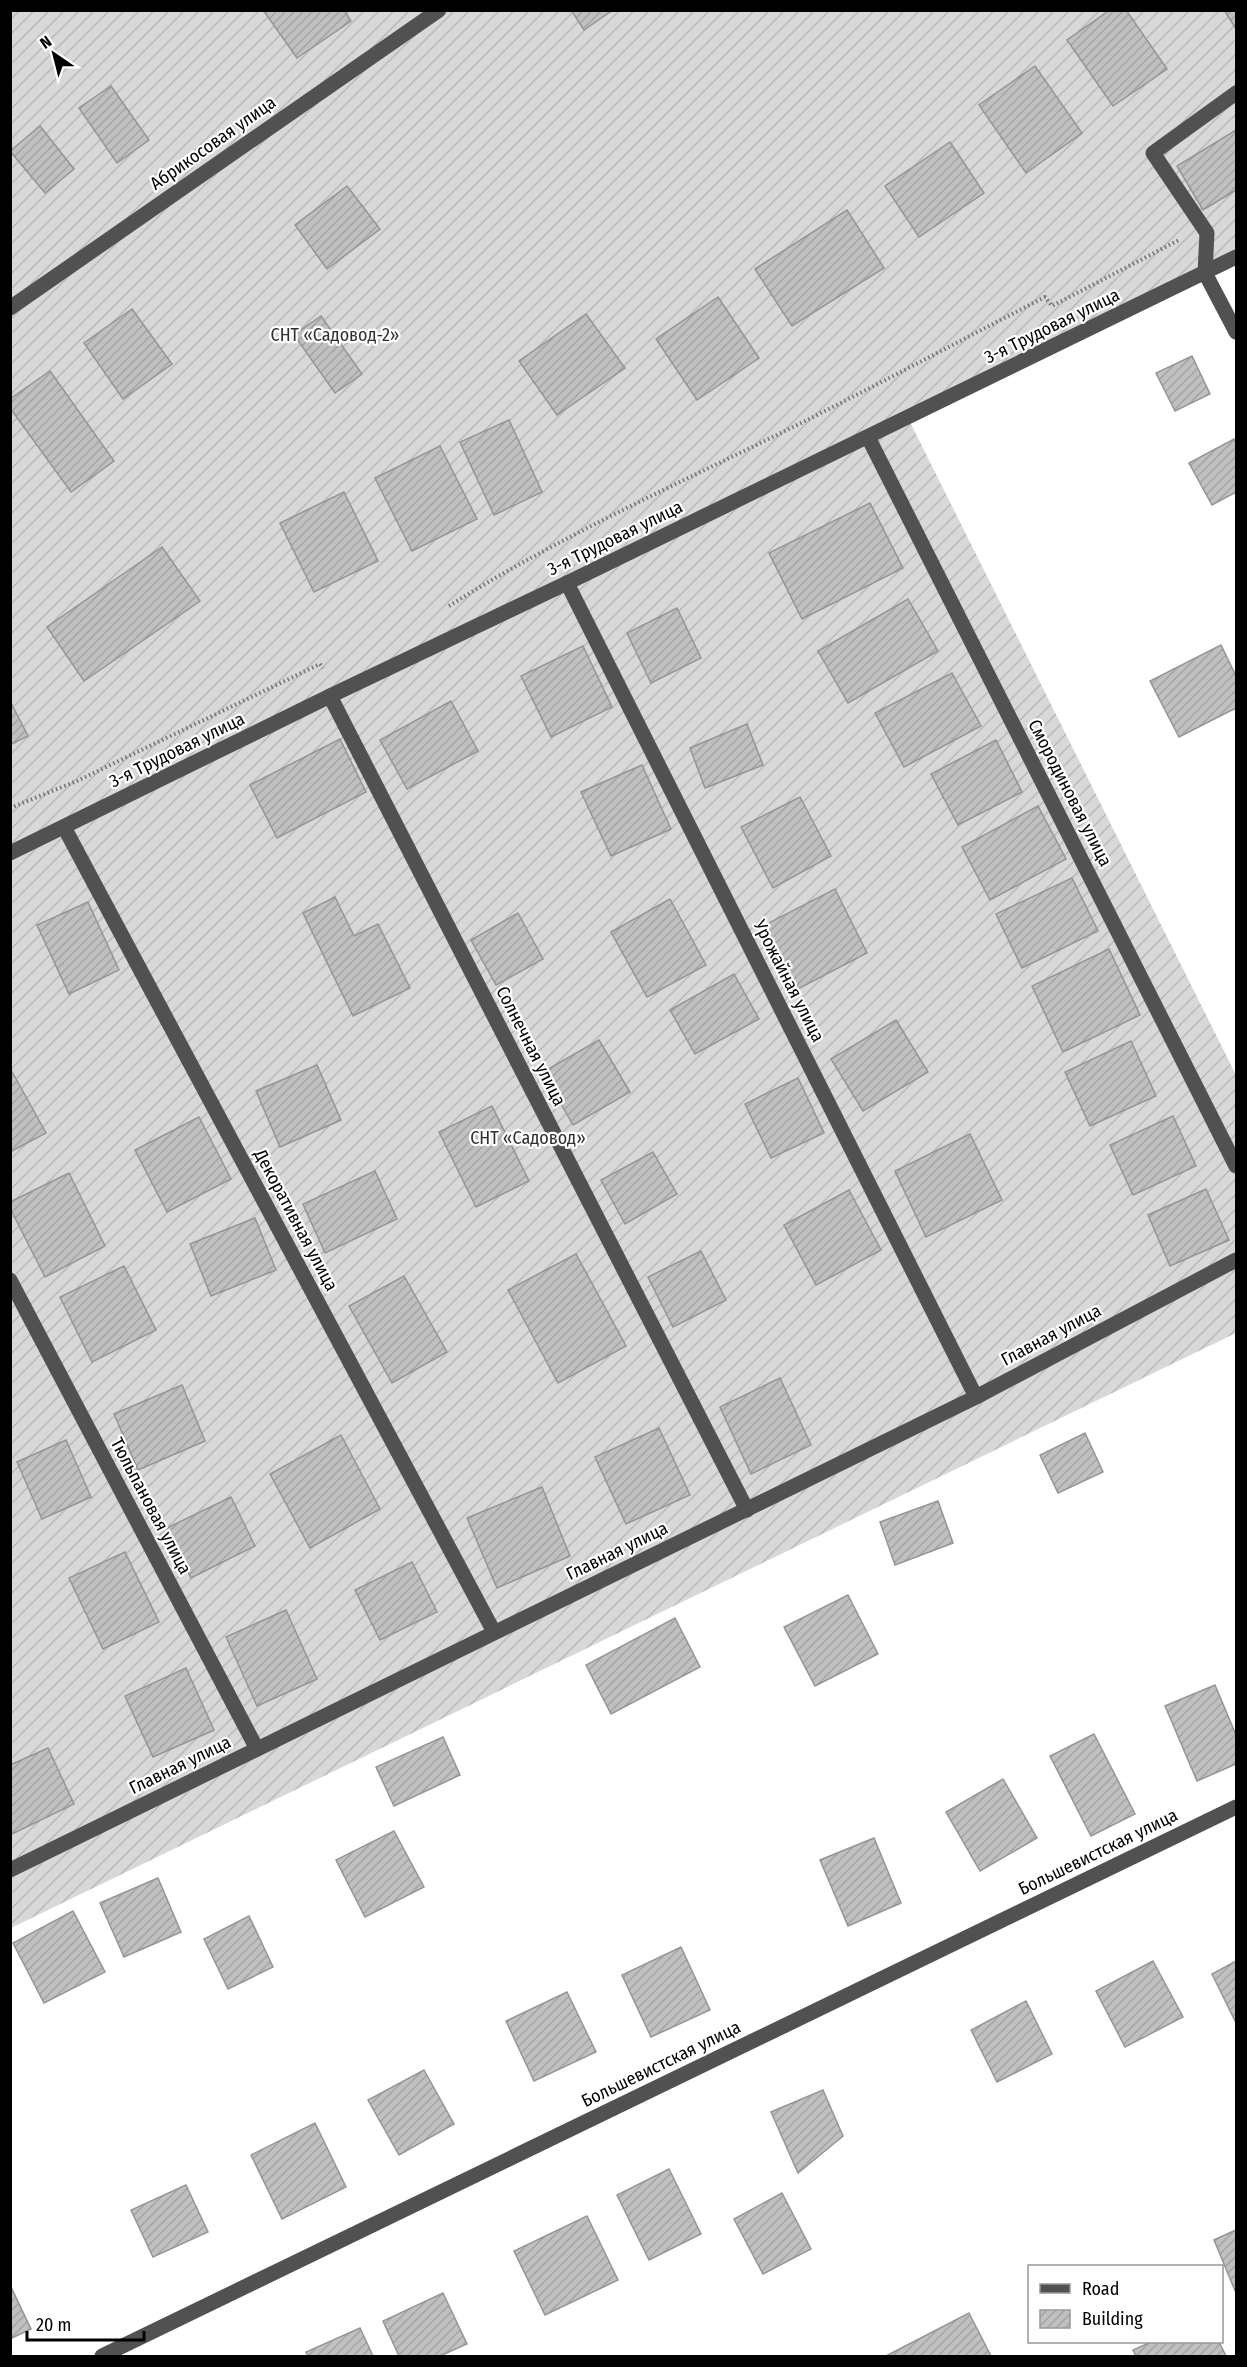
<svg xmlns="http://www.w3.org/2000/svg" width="1247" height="2367" viewBox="0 0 1247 2367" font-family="'Fira Sans Condensed',sans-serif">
  <defs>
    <pattern id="garden-furrows" width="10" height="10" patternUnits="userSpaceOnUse" patternTransform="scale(1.5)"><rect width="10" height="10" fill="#d8d8d8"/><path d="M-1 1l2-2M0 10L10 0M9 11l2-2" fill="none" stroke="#b8b8b8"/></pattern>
    <pattern id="building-hatch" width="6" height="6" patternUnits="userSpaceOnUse" patternTransform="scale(1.5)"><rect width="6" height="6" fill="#c0c0c0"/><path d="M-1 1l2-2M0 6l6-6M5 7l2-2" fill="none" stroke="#a3a3a3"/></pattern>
  </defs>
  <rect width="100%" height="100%" fill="#fff"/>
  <path fill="url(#garden-furrows)" d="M11,11H1236V257L908,418L1236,1075V1333L11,1928Z"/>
  <g fill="url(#building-hatch)" stroke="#959595" stroke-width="1.5">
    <path d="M263,10H344L351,21L297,58Z"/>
    <path d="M571,10H613L584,30Z"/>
    <path d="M1110,10H1126L1167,69L1113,106L1067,40Z"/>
    <path d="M1224,10H1236V29Z"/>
    <path d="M1035,66L1082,133L1026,173L979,105Z"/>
    <path d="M111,86L149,140L117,163L79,108Z"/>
    <path d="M40,126L74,169L45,193L10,151Z"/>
    <path d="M1236,130V190L1203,210L1177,166Z"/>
    <path d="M950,142L984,193L919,237L885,186Z"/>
    <path d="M347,186L380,229L327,269L295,225Z"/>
    <path d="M847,210L884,268L792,326L755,269Z"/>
    <path d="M718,297L759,358L697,400L656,339Z"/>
    <path d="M132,309L172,364L123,399L84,343Z"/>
    <path d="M586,314L625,368L557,415L519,361Z"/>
    <path d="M321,316L362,374L335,393L294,335Z"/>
    <path d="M1192,356L1210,394L1175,411L1156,373Z"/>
    <path d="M50,371L114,461L71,492L10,408V399Z"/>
    <path d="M509,420L542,492L494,515L460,442Z"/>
    <path d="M1234,439L1236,443V492L1212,505L1189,463Z"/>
    <path d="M440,446L477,519L412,551L375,478Z"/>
    <path d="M344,492L378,561L314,592L280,523Z"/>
    <path d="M870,503L903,568L802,619L769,553Z"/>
    <path d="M162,547L200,601L84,681L47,627Z"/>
    <path d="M908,599L938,651L848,703L818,651Z"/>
    <path d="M677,608L701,658L651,683L627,633Z"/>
    <path d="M1221,645L1236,676V708L1179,737L1150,681Z"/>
    <path d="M583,646L612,707L551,737L521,676Z"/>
    <path d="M952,673L981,726L904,767L875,713Z"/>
    <path d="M10,701L28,736L10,745Z"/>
    <path d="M451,701L478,751L407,789L380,740Z"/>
    <path d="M747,724L763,765L705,788L690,748Z"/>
    <path d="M340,739L366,792L277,838L250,785Z"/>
    <path d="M996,740L1022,792L958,825L931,774Z"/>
    <path d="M642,765L671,829L611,856L581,792Z"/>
    <path d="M800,797L831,856L773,888L741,827Z"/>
    <path d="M1038,806L1066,859L990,900L962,847Z"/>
    <path d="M1072,878L1098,931L1022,968L996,914Z"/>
    <path d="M835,889L867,953L794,991L761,927Z"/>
    <path d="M335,897L354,936L378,924L410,988L353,1016L303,913Z"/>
    <path d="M670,899L706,965L647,997L611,932Z"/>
    <path d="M88,902L119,970L69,994L37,925Z"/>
    <path d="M518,913L543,959L496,985L471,940Z"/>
    <path d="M1109,949L1140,1015L1063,1052L1032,986Z"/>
    <path d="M734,974L759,1019L695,1054L670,1010Z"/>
    <path d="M896,1020L928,1072L863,1111L831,1059Z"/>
    <path d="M599,1040L630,1092L573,1125L543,1072Z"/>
    <path d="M1131,1041L1156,1096L1090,1126L1065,1072Z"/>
    <path d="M317,1065L341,1120L280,1147L256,1091Z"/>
    <path d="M10,1068L46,1133L10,1152Z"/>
    <path d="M798,1078L824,1133L771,1158L745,1104Z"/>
    <path d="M492,1106L529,1181L476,1207L439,1132Z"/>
    <path d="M1173,1116L1196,1166L1133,1195L1110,1145Z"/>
    <path d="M199,1117L231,1179L167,1212L135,1150Z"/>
    <path d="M970,1134L1002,1200L926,1237L895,1171Z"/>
    <path d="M653,1152L677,1194L625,1224L601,1180Z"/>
    <path d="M375,1171L397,1219L325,1253L303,1204Z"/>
    <path d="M69,1173L105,1246L45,1277L10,1208V1202Z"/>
    <path d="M1206,1189L1229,1240L1170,1266L1148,1215Z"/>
    <path d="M849,1190L881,1250L816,1285L784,1225Z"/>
    <path d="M255,1218L276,1270L211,1296L190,1244Z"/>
    <path d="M701,1251L726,1300L673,1327L648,1277Z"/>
    <path d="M576,1254L626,1346L558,1383L508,1290Z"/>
    <path d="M124,1266L156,1330L92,1362L60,1297Z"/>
    <path d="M404,1276L447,1352L392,1383L349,1306Z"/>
    <path d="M780,1378L811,1445L751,1474L720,1407Z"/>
    <path d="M182,1385L205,1441L138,1470L114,1414Z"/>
    <path d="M659,1428L690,1495L626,1524L595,1457Z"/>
    <path d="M1085,1433L1103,1472L1058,1493L1040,1455Z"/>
    <path d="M341,1435L380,1509L310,1548L270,1474Z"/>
    <path d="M66,1440L91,1497L42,1519L17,1462Z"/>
    <path d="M542,1487L570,1556L497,1588L467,1518Z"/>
    <path d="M231,1497L255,1546L191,1578L167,1528Z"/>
    <path d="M938,1501L953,1543L895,1565L880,1522Z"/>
    <path d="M125,1552L159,1622L103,1649L69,1578Z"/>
    <path d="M412,1562L437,1612L380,1640L355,1590Z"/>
    <path d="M848,1595L878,1654L815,1686L784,1627Z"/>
    <path d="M286,1610L317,1679L257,1706L226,1637Z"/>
    <path d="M675,1618L700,1667L611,1714L586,1665Z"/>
    <path d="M186,1668L214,1730L153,1757L125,1696Z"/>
    <path d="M1215,1685L1236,1735V1764L1197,1781L1165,1706Z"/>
    <path d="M1094,1734L1135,1814L1091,1836L1050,1756Z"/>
    <path d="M443,1737L460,1775L394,1806L376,1767Z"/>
    <path d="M48,1748L74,1804L12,1834L10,1830V1765Z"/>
    <path d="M1003,1779L1037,1838L980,1871L946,1812Z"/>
    <path d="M394,1831L424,1887L365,1917L336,1860Z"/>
    <path d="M874,1838L901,1903L848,1926L820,1860Z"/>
    <path d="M158,1878L181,1932L124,1957L100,1903Z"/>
    <path d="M73,1911L105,1972L44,2003L13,1943Z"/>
    <path d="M249,1916L273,1967L228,1989L204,1939Z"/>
    <path d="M681,1947L710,2010L651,2037L622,1975Z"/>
    <path d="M1153,1961L1183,2017L1125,2047L1096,1991Z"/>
    <path d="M1236,1961V2023L1212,1974Z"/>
    <path d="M567,1992L596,2052L534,2081L506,2021Z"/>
    <path d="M1026,2001L1052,2054L997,2082L971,2030Z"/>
    <path d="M424,2070L454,2124L399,2155L368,2100Z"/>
    <path d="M823,2090L843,2136L798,2173L771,2112Z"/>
    <path d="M315,2123L346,2187L282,2219L251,2155Z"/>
    <path d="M669,2169L701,2234L649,2260L617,2195Z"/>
    <path d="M186,2185L208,2232L153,2257L131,2210Z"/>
    <path d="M782,2193L811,2249L763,2274L734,2219Z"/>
    <path d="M587,2216L618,2280L545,2315L514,2251Z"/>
    <path d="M1236,2230V2293L1214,2240Z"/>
    <path d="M10,2285L31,2329L10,2339Z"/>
    <path d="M443,2293L467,2344L440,2356H399L383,2321Z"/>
    <path d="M969,2313L991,2356H886Z"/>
    <path d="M360,2328L373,2356H308L306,2352Z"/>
    <path d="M1151,2342H1219L1226,2356H1136L1133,2350Z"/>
  </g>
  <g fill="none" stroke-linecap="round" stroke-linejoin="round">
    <g stroke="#737373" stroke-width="4" stroke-dasharray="1.5 3" stroke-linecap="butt">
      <path d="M449,606C563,534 687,480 807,420C887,380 965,338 1045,297L1052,306L1179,240"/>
      <path d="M10,808L77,781L320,664L323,668"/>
    </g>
    <g stroke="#515151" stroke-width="15">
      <path d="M1236,93L1153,153L1207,233L1205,273L1236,332"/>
      <path d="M10,308L439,10"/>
      <path d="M868,437L1236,1166"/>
      <path d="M567,583L976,1397"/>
      <path d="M330,696L747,1510"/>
      <path d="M64,827L494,1632"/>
      <path d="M10,853L330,696L567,583L1236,257"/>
      <path d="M10,1280L257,1749"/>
      <path d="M10,1870L976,1397L1236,1260"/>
      <path d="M102,2356L1236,1807"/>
    </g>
  </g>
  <g text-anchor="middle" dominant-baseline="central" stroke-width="4.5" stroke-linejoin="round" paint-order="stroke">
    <g font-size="18" fill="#000" stroke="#fff">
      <text transform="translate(213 143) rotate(-35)">Абрикосовая улица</text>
      <text transform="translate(1052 326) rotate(-26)">3-я Трудовая улица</text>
      <text transform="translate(615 538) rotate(-26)">3-я Трудовая улица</text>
      <text transform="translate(177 750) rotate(-26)">3-я Трудовая улица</text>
      <text transform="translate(1070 793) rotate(63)">Смородиновая улица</text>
      <text transform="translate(789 981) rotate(63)">Урожайная улица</text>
      <text transform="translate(531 1046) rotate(63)">Солнечная улица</text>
      <text transform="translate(296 1220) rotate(62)">Декоративная улица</text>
      <text transform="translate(1051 1335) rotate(-28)">Главная улица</text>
      <text transform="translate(151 1506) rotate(62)">Тюльпановая улица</text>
      <text transform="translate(617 1551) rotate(-26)">Главная улица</text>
      <text transform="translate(180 1765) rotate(-26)">Главная улица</text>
      <text transform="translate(1098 1852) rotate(-26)">Большевистская улица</text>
      <text transform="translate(661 2064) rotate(-26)">Большевистская улица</text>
    </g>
    <g font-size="18" fill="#2f2f2f" stroke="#fff">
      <text x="335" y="335">СНТ «Садовод-2»</text>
      <text x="528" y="1138">СНТ «Садовод»</text>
    </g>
  </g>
  <rect width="1247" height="2367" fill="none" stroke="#000000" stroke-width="24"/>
  <rect x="1028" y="2265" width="195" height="78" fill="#ffffff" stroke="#999999" stroke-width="1.5"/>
  <rect x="1040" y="2284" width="30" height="9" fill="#515151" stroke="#999999" stroke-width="1.5"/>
  <text x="1082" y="2295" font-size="18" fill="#000000">Road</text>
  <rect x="1040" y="2310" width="30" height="18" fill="url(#building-hatch)" stroke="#999999" stroke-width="1.5"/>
  <text x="1082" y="2325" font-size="18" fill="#000000">Building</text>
  <g transform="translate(54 54) rotate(325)" stroke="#ffffff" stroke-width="4.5" paint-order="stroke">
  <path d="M0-4.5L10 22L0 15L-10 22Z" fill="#000000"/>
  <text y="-9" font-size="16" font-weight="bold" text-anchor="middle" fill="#000000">N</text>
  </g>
  <path d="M27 2331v9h117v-9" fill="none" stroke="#000000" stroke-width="3"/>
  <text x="36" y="2331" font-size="18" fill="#000000" stroke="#ffffff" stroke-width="4.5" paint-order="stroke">20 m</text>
</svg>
